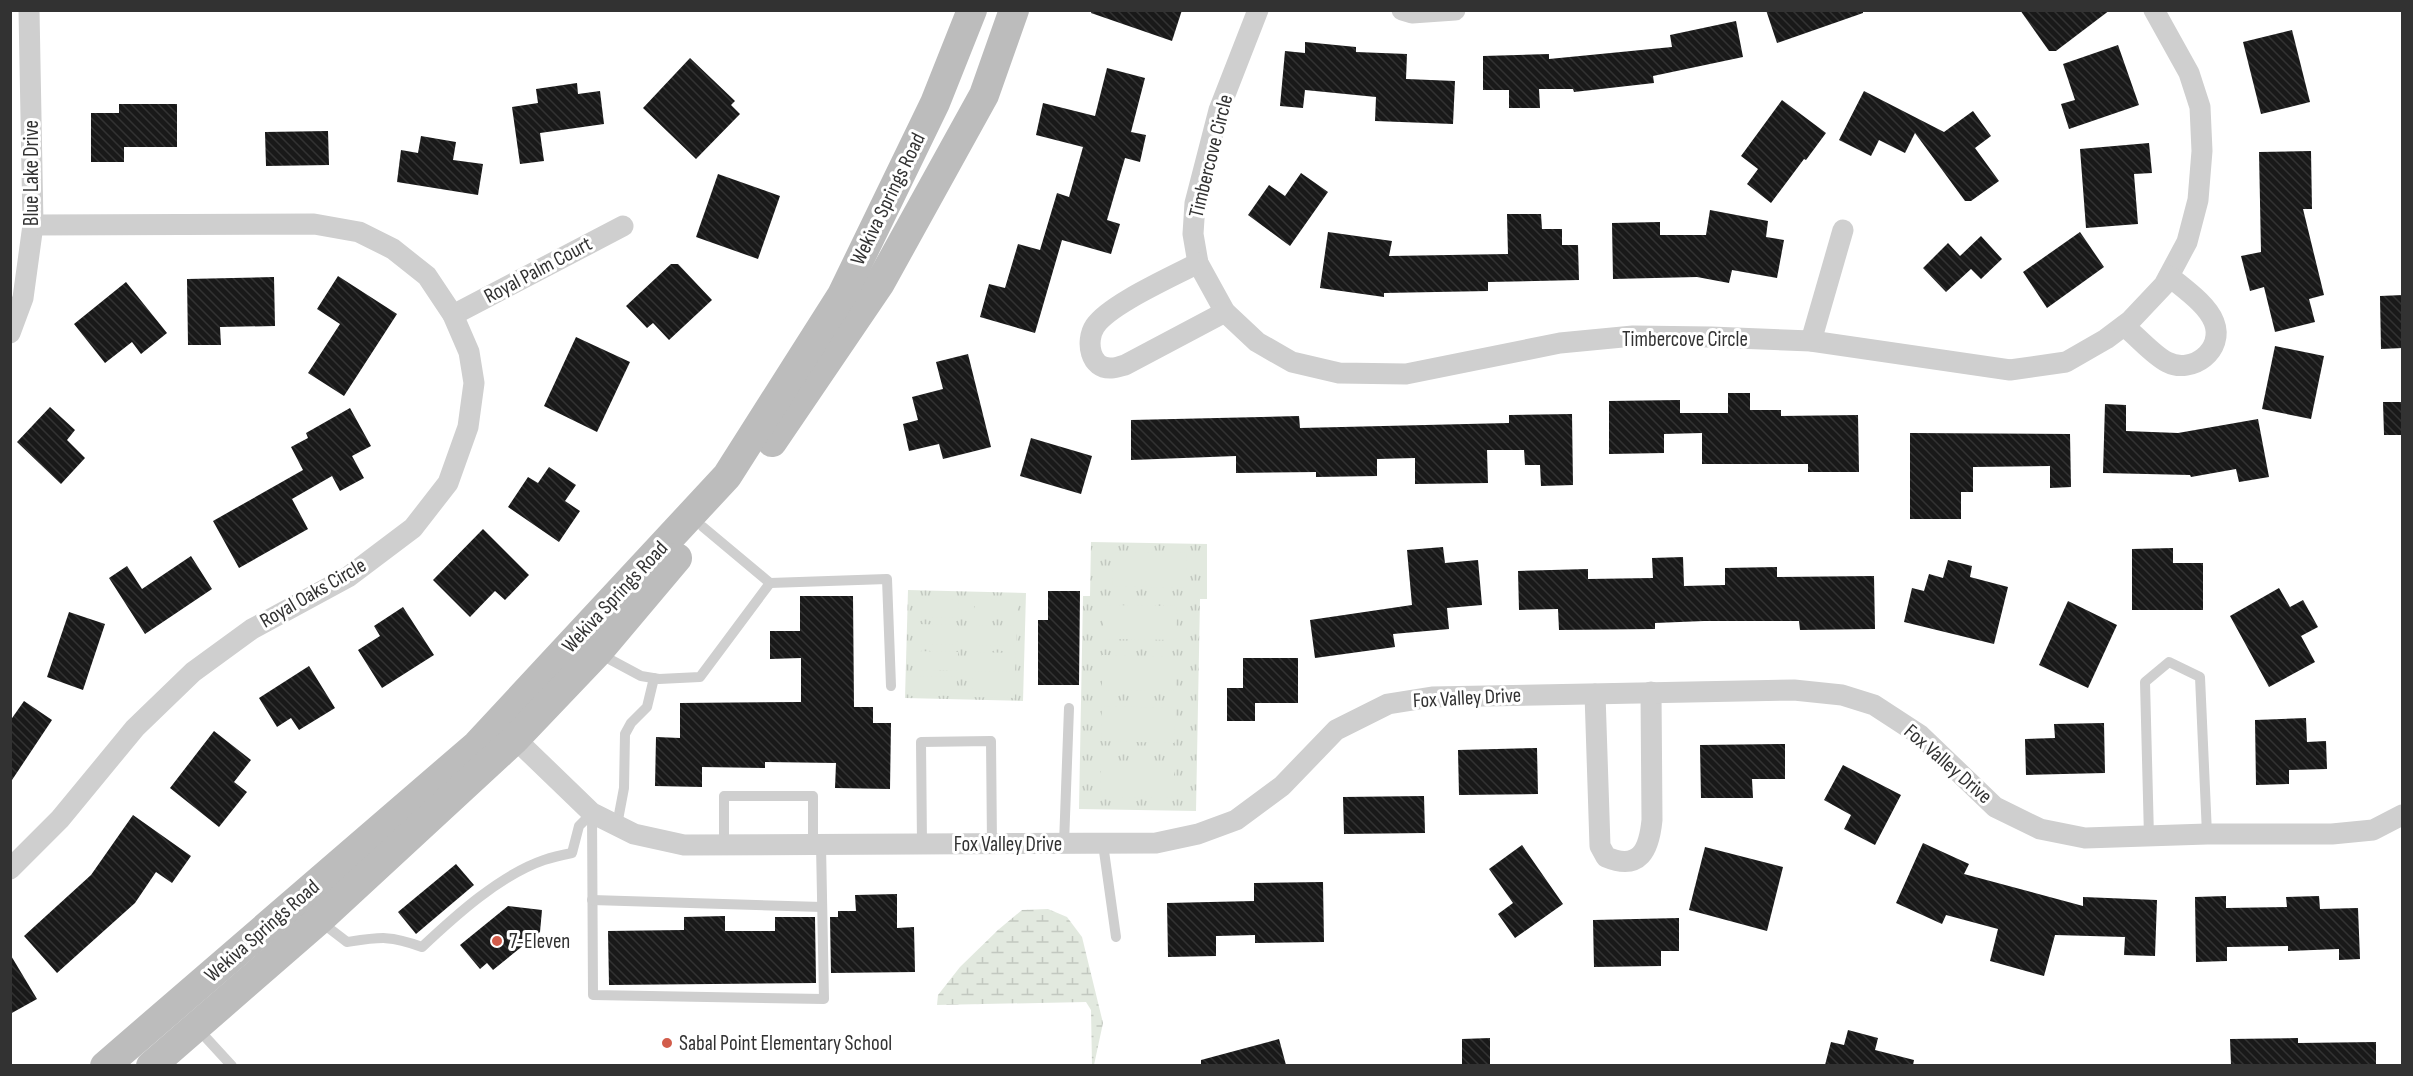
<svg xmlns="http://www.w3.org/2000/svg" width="2413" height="1076" viewBox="0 0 2413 1076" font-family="'Sofia Sans Condensed',sans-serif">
  <defs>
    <pattern id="wetland-marsh" width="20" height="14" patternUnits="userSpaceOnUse" patternTransform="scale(1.5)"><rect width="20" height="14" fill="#e2e9df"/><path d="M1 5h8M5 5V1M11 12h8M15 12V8" fill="none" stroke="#c2c8c0"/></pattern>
    <pattern id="park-tufts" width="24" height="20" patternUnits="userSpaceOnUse" patternTransform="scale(1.5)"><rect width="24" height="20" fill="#e2e9df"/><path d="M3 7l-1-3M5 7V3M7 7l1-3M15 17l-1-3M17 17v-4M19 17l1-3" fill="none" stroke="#c2c8c0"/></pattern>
    <pattern id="building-back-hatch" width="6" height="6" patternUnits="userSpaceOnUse" patternTransform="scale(1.5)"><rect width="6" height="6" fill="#191919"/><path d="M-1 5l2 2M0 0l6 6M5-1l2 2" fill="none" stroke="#323232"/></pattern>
  </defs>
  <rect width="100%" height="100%" fill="#fff"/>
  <path fill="url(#wetland-marsh)" d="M1048,909L1067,917L1082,937L1103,1023L1094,1065H1092L1091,1010L1086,1002L937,1005L938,995L960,967L998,930L1022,910Z"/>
  <g fill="url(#park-tufts)">
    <path d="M1091,542L1207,544V599H1200L1196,811L1079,809L1083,596H1090Z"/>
    <path d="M908,590L1026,593L1023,701L905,698Z"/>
  </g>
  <g fill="#e2e9df">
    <path d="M1113,552L1187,553L1186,588L1112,586Z"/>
    <path d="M916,598L959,600L958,618L916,617Z"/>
    <path d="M975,599L1017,600V619H975Z"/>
    <path d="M1103,605L1177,606L1176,640L1103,639Z"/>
    <path d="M916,624L958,625V645L916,644Z"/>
    <path d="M974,625L1016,626V646L974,645Z"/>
    <path d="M916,651L958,652V671L915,670Z"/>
    <path d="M973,652L1016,653L1015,672L973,671Z"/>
    <path d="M1102,655L1176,657V691L1102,690Z"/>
    <path d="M915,676L957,677L956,696L914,695Z"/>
    <path d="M973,678H1015V698L972,697Z"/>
    <path d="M1102,706L1176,708L1174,743L1101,741Z"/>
    <path d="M1101,763H1174V798L1100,797Z"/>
  </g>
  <g fill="url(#building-back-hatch)">
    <path d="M1092,10H1182L1172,41L1091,13Z"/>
    <path d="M1766,10H1863V13L1777,43Z"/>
    <path d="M2020,10H2110L2056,51H2049Z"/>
    <path d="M1736,21L1743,57L1653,76L1654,83L1574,92L1573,89H1539L1540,108H1509V90H1483V56L1549,54V59L1672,47L1670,35Z"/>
    <path d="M2292,30L2310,102L2261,114L2243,42Z"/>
    <path d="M1305,42L1356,47V52L1407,54L1406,79L1455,81L1453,124L1375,121L1376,97L1305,90L1303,108L1280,106L1285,51L1305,53Z"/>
    <path d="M2118,45L2139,105L2069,129L2061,104L2075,100L2063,64Z"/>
    <path d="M690,58L735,101L731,105L740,114L696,159L643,108Z"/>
    <path d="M1107,68L1145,78L1131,132L1146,135L1140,162L1125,158L1107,220L1120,224L1111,254L1062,240L1035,333L980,317L989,284L1005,288L1018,244L1040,250L1057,193L1069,197L1083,147L1036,135L1043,103L1095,116Z"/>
    <path d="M577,83L578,94L600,91L604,124L540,133L544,161L520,164L512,107L538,103L536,89Z"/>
    <path d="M1864,91L1944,132L1973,111L1991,136L1975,148L1999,181L1971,201H1965L1915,133L1905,153L1879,140L1871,156L1839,140Z"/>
    <path d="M1782,100L1826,133L1806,160L1804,159L1771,203L1747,184L1758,169L1741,156Z"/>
    <path d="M119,104H177V147H124V162H91V113H119Z"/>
    <path d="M328,131L329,165L266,166L265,132Z"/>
    <path d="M421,136L456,142L453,160L483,164L478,195L397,182L401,150L418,153Z"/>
    <path d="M2149,143L2152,173L2134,174L2138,224L2086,228L2080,149Z"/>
    <path d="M2311,151L2312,209H2303L2324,295L2309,299L2315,322L2275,332L2264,287L2250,291L2241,256L2261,252L2259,152Z"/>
    <path d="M1301,173L1328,192L1290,246L1248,215L1269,185L1285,196Z"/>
    <path d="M718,174L780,196L758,259L696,237Z"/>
    <path d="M1710,210L1768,221L1766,237L1784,240L1777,278L1732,270L1729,283L1697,277L1613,279L1612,223L1660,222V235H1706Z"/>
    <path d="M1507,214H1541L1542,229H1562V245H1578L1579,280L1488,282V291L1384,293V297L1320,288L1328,232L1392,241L1389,256L1508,254Z"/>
    <path d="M2080,232L2104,267L2047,308L2023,272Z"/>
    <path d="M1981,236L2002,259L1981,279L1971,269L1946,292L1923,268L1948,243L1960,256Z"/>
    <path d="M671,264H678L712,300L669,340L653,323L647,328L626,306Z"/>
    <path d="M338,276L397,314L344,396L308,373L340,324L317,309Z"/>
    <path d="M274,277L275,326L220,327L221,345H188L187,279Z"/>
    <path d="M126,282L167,333L141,354L132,342L105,363L74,324Z"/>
    <path d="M2403,295V348L2381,349L2380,296Z"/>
    <path d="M576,337L630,362L597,432L544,406Z"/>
    <path d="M2275,346L2324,356L2311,419L2262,409Z"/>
    <path d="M968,354L991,447L943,459L939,444L909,451L903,424L918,420L912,397L943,389L936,362Z"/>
    <path d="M1728,393H1750V410H1781V416L1858,415L1859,472H1808V464H1702V433L1664,434V453L1609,454V401L1680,400V413H1728Z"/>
    <path d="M2383,402H2403V435H2384Z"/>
    <path d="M2105,404L2126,405V431L2178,433L2258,419L2269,477L2239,482L2236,469L2191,477L2190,475L2103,473Z"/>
    <path d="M50,407L75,430L67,440L85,458L61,484L17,442Z"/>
    <path d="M350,408L371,446L352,456L364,478L340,491L332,476L292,499L308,529L239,568L213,521L303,470L291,447L308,438L306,433Z"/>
    <path d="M1572,414L1573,485L1541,486L1540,465H1525L1524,450H1487L1488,483L1415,484V458L1377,459V476L1316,477V472L1236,473V456L1131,460V420L1299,416L1300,428L1509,423V415Z"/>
    <path d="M1910,433L2070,434L2071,487L2050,488V466L1973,467V492H1961V519H1910Z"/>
    <path d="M1031,438L1092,456L1081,494L1020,476Z"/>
    <path d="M549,467L576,485L565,501L580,511L559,542L508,507L528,477L538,483Z"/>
    <path d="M483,529L529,575L505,600L495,591L470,617L433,580Z"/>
    <path d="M1443,547L1445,563L1478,560L1482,605L1447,608L1449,629L1393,634L1395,647L1315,658L1310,620L1412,605L1407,550Z"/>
    <path d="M2173,548V563H2203V610H2132V549Z"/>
    <path d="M191,556L212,589L145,634L109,578L127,566L142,589Z"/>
    <path d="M1683,557L1684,586L1725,585V568L1777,567V577L1874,576L1875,629L1800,630L1799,621H1704L1655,623V629L1559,630L1558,609L1519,610L1518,571L1588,569V579L1653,578L1652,558Z"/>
    <path d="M1948,560L1972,566L1970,577L2008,587L1994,644L1904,622L1912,588L1924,591L1929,574L1943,578Z"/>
    <path d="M2279,588L2290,607L2303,600L2318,627L2301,636L2315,662L2269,687L2230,616Z"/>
    <path d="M1048,591H1080L1079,685H1038V620H1048Z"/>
    <path d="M800,596H853L854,707H873V723H891L890,789L835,788L836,763L765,762V768L702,767V787L655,786L656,737L680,738V703L801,702V658L770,659V631H800Z"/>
    <path d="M2068,601L2117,625L2088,688L2039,665Z"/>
    <path d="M403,607L434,655L382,688L358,650L380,636L374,626Z"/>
    <path d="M69,612L105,624L83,690L47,677Z"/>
    <path d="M1243,658H1298V703H1255V721H1227V688H1243Z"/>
    <path d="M309,666L335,708L299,730L291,718L277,727L259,698Z"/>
    <path d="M24,701L52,720L10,783V721Z"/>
    <path d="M2306,718L2307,742L2326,741L2327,769L2289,770V784L2256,785L2255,720Z"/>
    <path d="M2104,723L2105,773L2026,775L2025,739L2055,738L2054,724Z"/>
    <path d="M214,731L251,760L234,782L247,792L219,827L170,788Z"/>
    <path d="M1785,744V779H1752L1753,798H1701L1700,745Z"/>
    <path d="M1537,748L1538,794L1459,795L1458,750Z"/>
    <path d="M1843,765L1901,795L1875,845L1844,829L1851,815L1824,800Z"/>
    <path d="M1424,796L1425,833L1344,834L1343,797Z"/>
    <path d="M133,815L191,856L172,883L156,872L135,903L57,973L24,936L91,875Z"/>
    <path d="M1923,843L1969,864L1964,874L2083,906V897L2157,900L2155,956L2124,955L2125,937L2055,935L2044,976L1990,961L1998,929L1946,915L1942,924L1896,903Z"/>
    <path d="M1522,845L1563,904L1515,938L1498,914L1513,903L1489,869Z"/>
    <path d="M1705,847L1783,867L1767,931L1689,910Z"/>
    <path d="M456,864L474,885L416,934L398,912Z"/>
    <path d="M1323,882L1324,942L1255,943V935L1216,936V956L1168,957L1167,903L1254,901V883Z"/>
    <path d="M897,894V928L914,927L915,972L831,973L830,917H838V911H856L855,895Z"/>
    <path d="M2226,896V908L2287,907L2286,897L2319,896L2320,909L2358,908L2360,959L2339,960V949L2288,951V946L2227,947V961L2196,962L2195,897Z"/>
    <path d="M508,906L542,910L540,932L493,970L487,963L480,969L460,945Z"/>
    <path d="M725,916V931H775V917H815L816,983L609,985L608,931L684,930V917Z"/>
    <path d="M1679,918V951H1661V966L1594,967L1593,920Z"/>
    <path d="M10,954L37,999L10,1014Z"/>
    <path d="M1848,1030L1878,1038L1875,1050L1914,1060L1913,1065H1825L1831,1042L1844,1045Z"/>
    <path d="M1490,1038V1065H1462V1039Z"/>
    <path d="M2298,1038V1043L2376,1042V1065H2231L2230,1039Z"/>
    <path d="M1279,1039L1286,1065H1201V1060Z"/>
  </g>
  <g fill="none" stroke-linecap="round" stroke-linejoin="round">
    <g stroke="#cfcfcf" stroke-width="10">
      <path d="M703,527L770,583L887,579L891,686"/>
      <path d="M598,653L641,676L659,679L700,677L770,583"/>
      <path d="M592,813L593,995L824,999L821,845"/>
      <path d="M617,825L624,788L625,734L631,723L647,707L654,678"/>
      <path d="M2149,837L2145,682L2169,662L2200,677L2207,834"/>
      <path d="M922,844L921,742L991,741L992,844"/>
      <path d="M1064,844L1069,708"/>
      <path d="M1103,844L1116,937"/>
      <path d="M724,845V796H813V845"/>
      <path d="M592,900L822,907"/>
      <path d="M321,922L347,942C380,937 390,935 422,947C455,916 500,875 544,860C553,857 562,855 572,853L579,826L592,813"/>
      <path d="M198,1029L232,1066"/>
    </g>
    <g stroke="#cfcfcf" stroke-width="21">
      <path d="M1258,10L1219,110L1195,203L1193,234L1198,263L1225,312L1257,342L1292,362L1339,373L1406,374L1560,343L1633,336L1711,337L1811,341L2010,370L2066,362L2106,339L2130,321L2164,285L2187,242L2198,200L2202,151L2200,107L2189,73L2154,10"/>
      <path d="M1402,10L1412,13L1455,10"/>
      <path d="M1198,263C1172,277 1110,304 1095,326C1085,341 1090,370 1112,368C1116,368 1121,366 1125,365L1225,312"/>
      <path d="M453,315L623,226"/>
      <path d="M2124,326C2137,336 2153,355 2167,362C2192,375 2225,350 2214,322C2207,304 2183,288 2169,276"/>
      <path d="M10,333L23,298L33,225L29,10"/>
      <path d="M1811,341L1843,230"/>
      <path d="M1595,694L1600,846L1606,857C1640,871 1649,850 1652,820L1651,692"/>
      <path d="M506,730L592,813L634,834L684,845L1156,843L1198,834L1236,820L1282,786L1336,730L1388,704L1432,697L1794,690L1842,695L1874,705L1920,735L1995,807L2040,829L2085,838L2207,834H2332L2373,830L2402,815"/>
      <path d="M10,869L60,819L135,728L193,672L252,629L348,577L413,528L448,483L468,427L474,383L469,352L453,315L427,276L393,249L359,232L314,224L33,225"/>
    </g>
    <g stroke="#bcbcbc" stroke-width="30">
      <path d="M772,442L880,283L984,95L1014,10"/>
      <path d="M105,1066L477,745L727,476L842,295L935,103L972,10"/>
      <path d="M151,1066L319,920L515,739L597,653L677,558"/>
    </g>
  </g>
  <g fill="#d25c4b" stroke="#fff" stroke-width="2">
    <circle cx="497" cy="941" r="6"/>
    <circle cx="667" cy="1043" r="6"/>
  </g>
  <g text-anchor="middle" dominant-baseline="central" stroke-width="6" stroke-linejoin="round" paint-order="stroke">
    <g font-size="21" fill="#323232" stroke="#fff">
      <text transform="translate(1211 156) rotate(-76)">Timbercove Circle</text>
      <text transform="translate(31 173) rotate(-90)">Blue Lake Drive</text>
      <text transform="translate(888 199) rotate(-64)">Wekiva Springs Road</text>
      <text transform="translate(538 270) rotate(-28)">Royal Palm Court</text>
      <text x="1685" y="339">Timbercove Circle</text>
      <text transform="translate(313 593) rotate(-30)">Royal Oaks Circle</text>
      <text transform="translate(615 597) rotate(-47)">Wekiva Springs Road</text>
      <text transform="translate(1467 698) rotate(-3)">Fox Valley Drive</text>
      <text transform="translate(1948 764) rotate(41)">Fox Valley Drive</text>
      <text x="1008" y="844">Fox Valley Drive</text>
      <text transform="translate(262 931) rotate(-41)">Wekiva Springs Road</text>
    </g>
    <g font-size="21" fill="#323232" stroke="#fff" text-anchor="start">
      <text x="509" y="941">7-Eleven</text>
      <text x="679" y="1043">Sabal Point Elementary School</text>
    </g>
  </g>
  <rect width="2413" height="1076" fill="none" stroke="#323232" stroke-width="24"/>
</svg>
